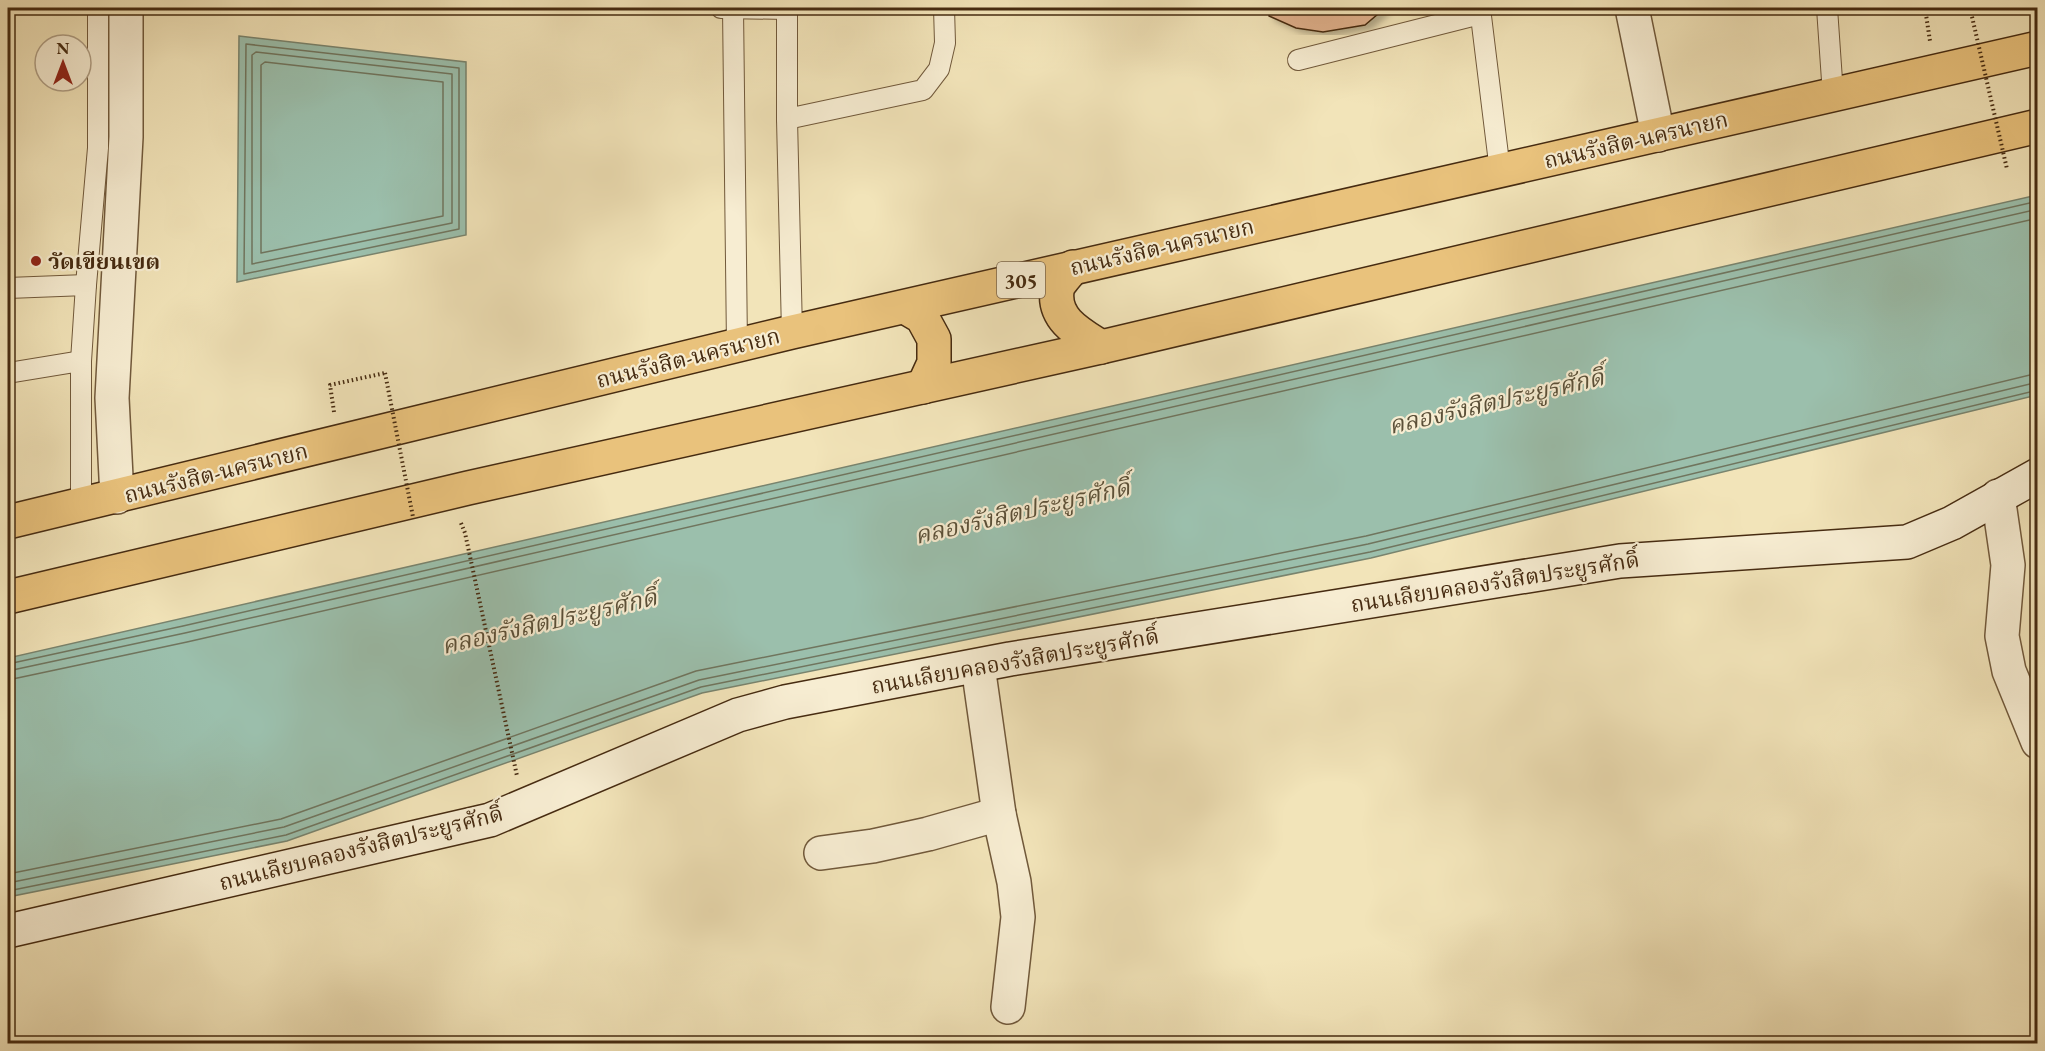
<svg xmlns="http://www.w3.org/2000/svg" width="2045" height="1051" viewBox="0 0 2045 1051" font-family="'EB Garamond','Noto Serif Thai',serif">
  <defs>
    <filter id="shadow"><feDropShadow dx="6" dy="4" stdDeviation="3" flood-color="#0004"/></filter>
  </defs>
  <rect width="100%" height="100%" fill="#f2e4b9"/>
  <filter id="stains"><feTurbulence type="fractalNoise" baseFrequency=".00333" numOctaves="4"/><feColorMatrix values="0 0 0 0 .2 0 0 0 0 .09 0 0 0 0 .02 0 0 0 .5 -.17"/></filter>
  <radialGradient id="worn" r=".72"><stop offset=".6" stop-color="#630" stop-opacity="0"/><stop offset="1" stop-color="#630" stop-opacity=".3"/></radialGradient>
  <g fill="#9bbfac" stroke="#79846e" stroke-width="1.5">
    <path d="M239,36L466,62V235L237,282Z"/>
    <path d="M2037,195V395L1371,558L702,693L287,841L8,897V658Z"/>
  </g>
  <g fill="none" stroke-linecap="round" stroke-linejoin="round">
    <g stroke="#70755e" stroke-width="1.5">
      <path d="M246,44L459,68V229L244,274Z"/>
      <path d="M256,52L452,74V223L252,264V55Z"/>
      <path d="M265,62L443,82V216L261,253V65Z"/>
      <path d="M8,664L183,626L2038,201"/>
      <path d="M8,671L185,633L2038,209"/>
      <path d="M8,680L187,642L2038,218"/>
      <path d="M8,874L281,819L696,671L1366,536L2038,373"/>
      <path d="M8,883L284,827L699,680L1368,544L2038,382"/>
      <path d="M8,891L286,835L701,687L1370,552L2038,390"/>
    </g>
  </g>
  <path fill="#dfb08b" stroke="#462b11" stroke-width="1.5" filter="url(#shadow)" d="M1269,8H1385L1365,25L1323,32L1296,28L1269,16Z"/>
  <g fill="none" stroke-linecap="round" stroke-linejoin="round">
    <defs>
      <g id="lane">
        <path d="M721,8L787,9"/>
        <path d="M733,8L737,346"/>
        <path d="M787,8V119L792,332"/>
        <path d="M1480,8L1500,171"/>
        <path d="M1827,8L1833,95"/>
        <path d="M1298,60L1480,14"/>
        <path d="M787,119L923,90L939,69L945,43L944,8"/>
        <path d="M86,285L98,148V8"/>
        <path d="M8,288L86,285L81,361"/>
        <path d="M8,373L81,361V505"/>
      </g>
      <g id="street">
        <path d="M1632,8L1658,135"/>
        <path d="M1998,496L2008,565L2002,636L2009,671L2038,742"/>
        <path d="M117,497L112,398L126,137V8"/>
        <path d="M978,666L999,814L1014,882L1018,917L1008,1007"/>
        <path d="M821,853L873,846L928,834L999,814"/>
      </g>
      <path id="secondary" d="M8,931L490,820L738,715L785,702L1010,659L1620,561L1907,542L1952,523L2038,475"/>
      <g id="primary">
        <path d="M1073,267C1068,274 1058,283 1057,291C1053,320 1081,334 1101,347"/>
        <path d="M905,307L922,317L934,339V363L923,387"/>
        <path d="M8,522L792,332L2038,48"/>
        <path d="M8,597L468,488L1101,347L2038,126"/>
      </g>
    </defs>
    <use href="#lane" stroke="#71593b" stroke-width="22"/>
    <use href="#street" stroke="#71593b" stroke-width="36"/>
    <use href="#secondary" stroke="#462b11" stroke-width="36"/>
    <use href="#primary" stroke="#462b11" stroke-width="36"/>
    <g stroke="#462b11" stroke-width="4" stroke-dasharray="1.5 3" stroke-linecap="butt">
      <path d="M1925,8L1930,41"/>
      <path d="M334,412L330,385L385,373"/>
      <path d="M461,523L465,533L517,776"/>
    </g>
    <use href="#lane" stroke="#f7edd2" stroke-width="20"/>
    <use href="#street" stroke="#f7edd2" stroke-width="33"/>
    <use href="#secondary" stroke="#f7edd2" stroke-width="33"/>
    <use href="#primary" stroke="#e9c27c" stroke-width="33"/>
    <g stroke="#462b11" stroke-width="4" stroke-dasharray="1.5 3" stroke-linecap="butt">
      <path d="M1970,8L2007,169"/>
      <path d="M385,373L413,517"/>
    </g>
  </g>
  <circle fill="#8f2418" stroke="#f7edd2" stroke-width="2" cx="36" cy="261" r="6"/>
  <g text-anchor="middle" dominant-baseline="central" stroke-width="4.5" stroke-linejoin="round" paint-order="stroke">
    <rect fill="#f7edd2" stroke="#7b654b" stroke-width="1.5" x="997" y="262" width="48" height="36" rx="4.5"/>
    <g font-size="21" font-weight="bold" fill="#462b11">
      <text x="1021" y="280">305</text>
    </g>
    <g font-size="22" fill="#462b11" stroke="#f7edd2">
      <text transform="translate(1636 140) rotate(-13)">ถนนรังสิต-นครนายก</text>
      <text transform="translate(1162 247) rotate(-13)">ถนนรังสิต-นครนายก</text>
      <text transform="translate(688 358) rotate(-14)">ถนนรังสิต-นครนายก</text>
      <text transform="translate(216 473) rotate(-14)">ถนนรังสิต-นครนายก</text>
      <text transform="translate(1495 582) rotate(-9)">ถนนเลียบคลองรังสิตประยูรศักดิ์</text>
      <text transform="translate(1015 661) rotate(-10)">ถนนเลียบคลองรังสิตประยูรศักดิ์</text>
      <text transform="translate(361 848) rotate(-14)">ถนนเลียบคลองรังสิตประยูรศักดิ์</text>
    </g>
    <g font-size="22" font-weight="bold" fill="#462b11" stroke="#f7edd2" text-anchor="start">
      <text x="48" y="261">วัดเขียนเขต</text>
    </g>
    <g font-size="24" font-style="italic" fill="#5b5038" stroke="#f7edd2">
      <text transform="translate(1496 401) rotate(-13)">คลองรังสิตประยูรศักดิ์</text>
      <text transform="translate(1022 511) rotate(-13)">คลองรังสิตประยูรศักดิ์</text>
      <text transform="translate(549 621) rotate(-13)">คลองรังสิตประยูรศักดิ์</text>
    </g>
  </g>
  <rect width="2045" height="1051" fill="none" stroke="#f2e4b9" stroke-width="30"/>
  <rect x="9" y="9" width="2027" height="1033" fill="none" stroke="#462b11" stroke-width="3"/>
  <rect x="15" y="15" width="2015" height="1021" fill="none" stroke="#462b11" stroke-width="1.5"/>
  <g transform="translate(63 63)"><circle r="28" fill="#f7edd2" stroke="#b09f85" stroke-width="1.5"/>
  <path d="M0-4.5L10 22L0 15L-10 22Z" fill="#8f2418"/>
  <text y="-9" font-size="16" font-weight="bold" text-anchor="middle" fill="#462b11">N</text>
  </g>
  <rect width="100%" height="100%" filter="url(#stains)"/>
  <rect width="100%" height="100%" fill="url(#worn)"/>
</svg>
